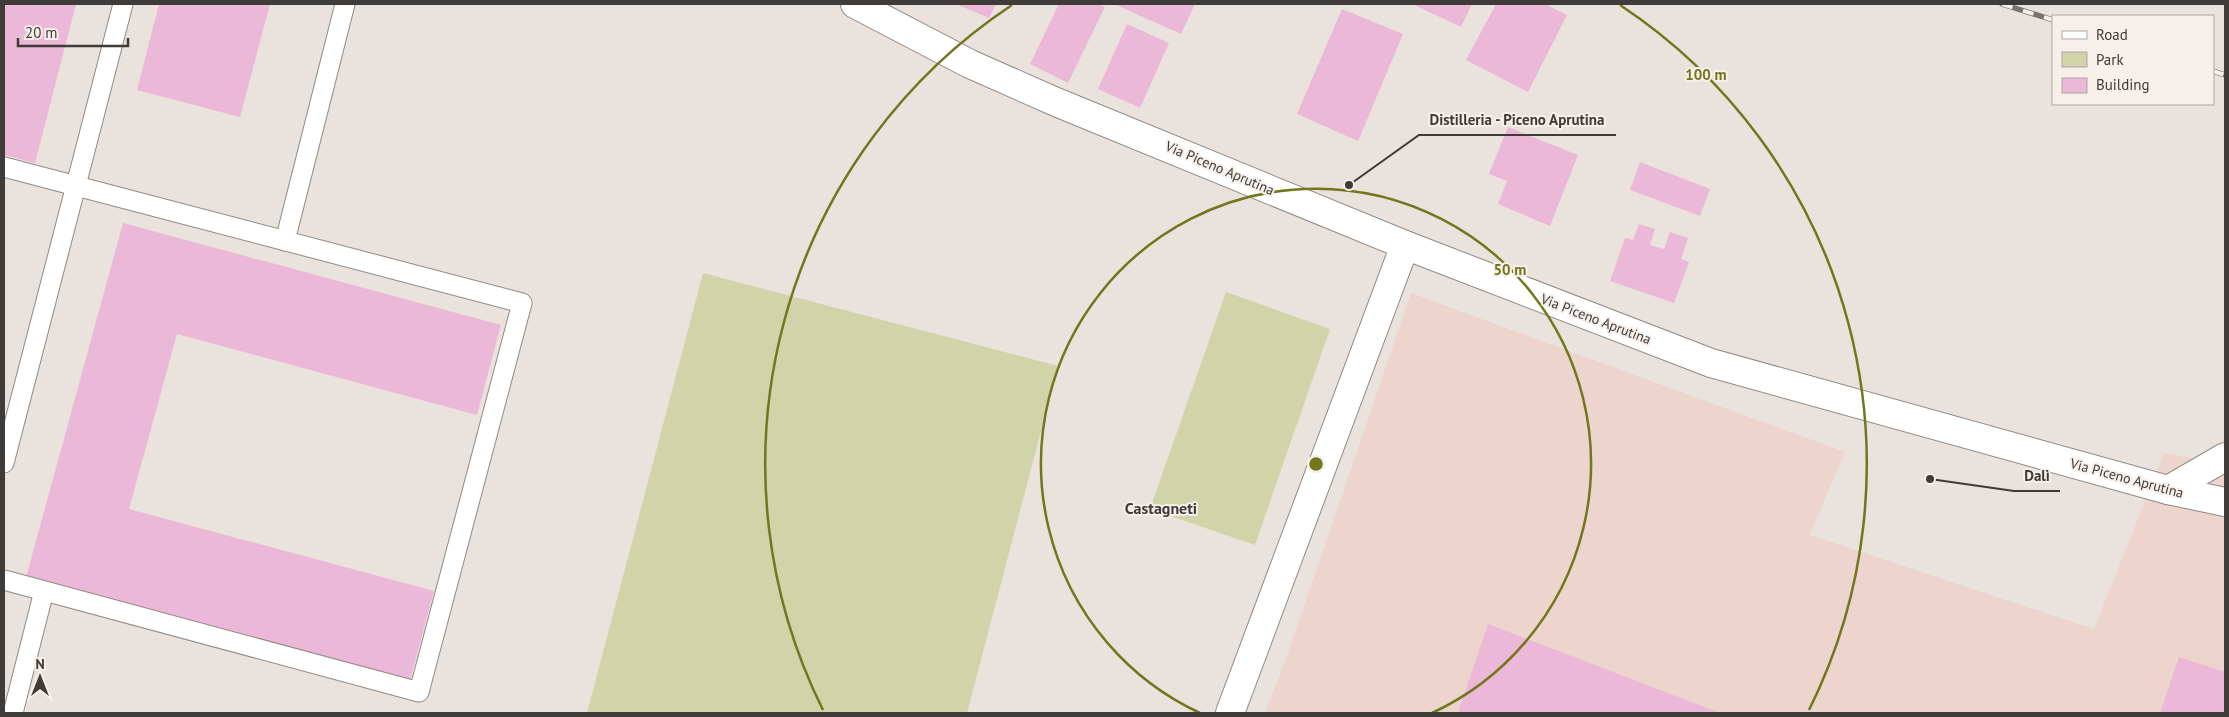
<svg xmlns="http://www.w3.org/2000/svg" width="2229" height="717" viewBox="0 0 2229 717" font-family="'PT Sans',sans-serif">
  <rect width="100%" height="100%" fill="#eae2dc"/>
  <path fill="#edd4cc" d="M1411,293L1845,452L1810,535L2094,629L2164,453L2225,464V713H1265L1289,650Z"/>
  <g fill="#d1d4a9">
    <path d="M703,273L1058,366L967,713H587Z"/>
    <path d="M1226,292L1330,329L1255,545L1150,509Z"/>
  </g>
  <g fill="#ebb8d7">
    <path d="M4,4H76L35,163L4,155Z"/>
    <path d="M159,4H270L240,117L137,90Z"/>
    <path d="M956,4H996L989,18Z"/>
    <path d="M1059,4H1098L1105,7L1068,83L1030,64Z"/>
    <path d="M1114,4H1195L1181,34Z"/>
    <path d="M1412,4H1472L1461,27Z"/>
    <path d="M1496,4H1545L1567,15L1528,92L1466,60Z"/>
    <path d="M1342,9L1403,34L1358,141L1297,114Z"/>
    <path d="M1127,24L1169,43L1140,108L1098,89Z"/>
    <path d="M1508,127L1578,155L1550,226L1498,204L1507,181L1489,174Z"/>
    <path d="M1640,162L1710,189L1700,216L1630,190Z"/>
    <path d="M123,223L501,325L477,415L177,334L129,509L434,591L409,684L25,581Z"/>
    <path d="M1639,224L1655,229L1650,245L1664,249L1670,232L1688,238L1681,259L1689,262L1674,303L1610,281L1625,238L1633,240Z"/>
    <path d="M1488,624L1720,713H1458Z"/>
    <path d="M2179,657L2225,672V713H2160Z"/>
  </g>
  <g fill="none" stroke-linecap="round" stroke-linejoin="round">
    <defs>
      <g id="service">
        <path d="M4,167L522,303L419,692L4,580"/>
        <path d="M285,241L345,4"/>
        <path d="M4,463L123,4"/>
        <path d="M13,713L44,591"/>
      </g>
      <path id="minor" d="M1230,713L1405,245"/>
      <path id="tertiary" d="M2168,490L2225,457"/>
      <path id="secondary" d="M855,4L970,64L1056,102L1405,245L1711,363L2168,490L2225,502"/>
    </defs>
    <use href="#service" stroke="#918a84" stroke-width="21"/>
    <use href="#minor" stroke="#918a84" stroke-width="30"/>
    <use href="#tertiary" stroke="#918a84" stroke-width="30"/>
    <use href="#secondary" stroke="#918a84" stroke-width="30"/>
    <use href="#service" stroke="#fff" stroke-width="19"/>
    <use href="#minor" stroke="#fff" stroke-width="28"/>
    <use href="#tertiary" stroke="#fff" stroke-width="28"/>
    <use href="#secondary" stroke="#fff" stroke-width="28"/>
    <defs>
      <g id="rail">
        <path d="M2002,4L2053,20"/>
        <path d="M2213,71L2225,75"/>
      </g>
    </defs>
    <use href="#rail" stroke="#78736f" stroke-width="5.5"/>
    <use href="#rail" stroke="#f7efea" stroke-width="4" stroke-dasharray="11" stroke-linecap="butt"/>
  </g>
  <g fill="none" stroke="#74761d" stroke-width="2.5">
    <path d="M1200 713A275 275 0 1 1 1432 713"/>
    <path d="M823 710A551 551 0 0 1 1012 5M1620 5A551 551 0 0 1 1809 710"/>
  </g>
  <g text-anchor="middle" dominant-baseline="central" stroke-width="4" stroke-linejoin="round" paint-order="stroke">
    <g font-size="14" fill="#3e3b38" stroke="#f7efea">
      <text transform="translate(1220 168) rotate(23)">Via Piceno Aprutina</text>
      <text transform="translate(1596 319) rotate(21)">Via Piceno Aprutina</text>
      <text transform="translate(2127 478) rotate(15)">Via Piceno Aprutina</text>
    </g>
    <g font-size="16" font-weight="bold" fill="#3e3b38" stroke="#f7efea">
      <text x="1161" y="508">Castagneti</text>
    </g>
  </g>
  <circle cx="1316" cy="464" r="8" fill="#74761d" stroke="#f7efea" stroke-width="2.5"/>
  <g font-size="15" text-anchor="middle" font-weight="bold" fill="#74761d" stroke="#f7efea" stroke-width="4" stroke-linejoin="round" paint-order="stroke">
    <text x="1706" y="80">100 m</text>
    <text x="1510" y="275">50 m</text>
  </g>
  <path fill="none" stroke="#3e3b38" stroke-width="2" d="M1349 185L1419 135H1616M1930 479L2014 491H2060"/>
  <g fill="#3e3b38" stroke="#f7efea" stroke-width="2">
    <circle cx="1349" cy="185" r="5"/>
    <circle cx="1930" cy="479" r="5"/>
  </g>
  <g font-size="15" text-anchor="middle" font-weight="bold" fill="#3e3b38" stroke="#f7efea" stroke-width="4" stroke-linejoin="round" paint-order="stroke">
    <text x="1517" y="125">Distilleria - Piceno Aprutina</text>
    <text x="2037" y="481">Dalì</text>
  </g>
  <rect width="2229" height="717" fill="none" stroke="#3e3b38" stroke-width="10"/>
  <rect x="2052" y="15" width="162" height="90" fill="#f7efea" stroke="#ada7a3"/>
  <rect x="2062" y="31" width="25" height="8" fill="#ffffff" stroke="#ada7a3"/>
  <text x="2096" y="40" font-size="15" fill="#3e3b38">Road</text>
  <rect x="2062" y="52" width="25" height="15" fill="#d1d4a9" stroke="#ada7a3"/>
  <text x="2096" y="65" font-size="15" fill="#3e3b38">Park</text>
  <rect x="2062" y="78" width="25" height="15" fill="#ebb8d7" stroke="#ada7a3"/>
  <text x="2096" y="90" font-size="15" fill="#3e3b38">Building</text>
  <g transform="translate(40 677)" stroke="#f7efea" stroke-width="4" paint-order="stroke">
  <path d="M0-4L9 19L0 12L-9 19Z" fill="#3e3b38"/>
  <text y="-8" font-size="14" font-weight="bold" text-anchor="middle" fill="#3e3b38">N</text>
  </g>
  <path d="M18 38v8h110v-8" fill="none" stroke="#3e3b38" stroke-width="2.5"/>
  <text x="25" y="38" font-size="15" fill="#3e3b38" stroke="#f7efea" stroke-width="4" paint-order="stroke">20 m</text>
</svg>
